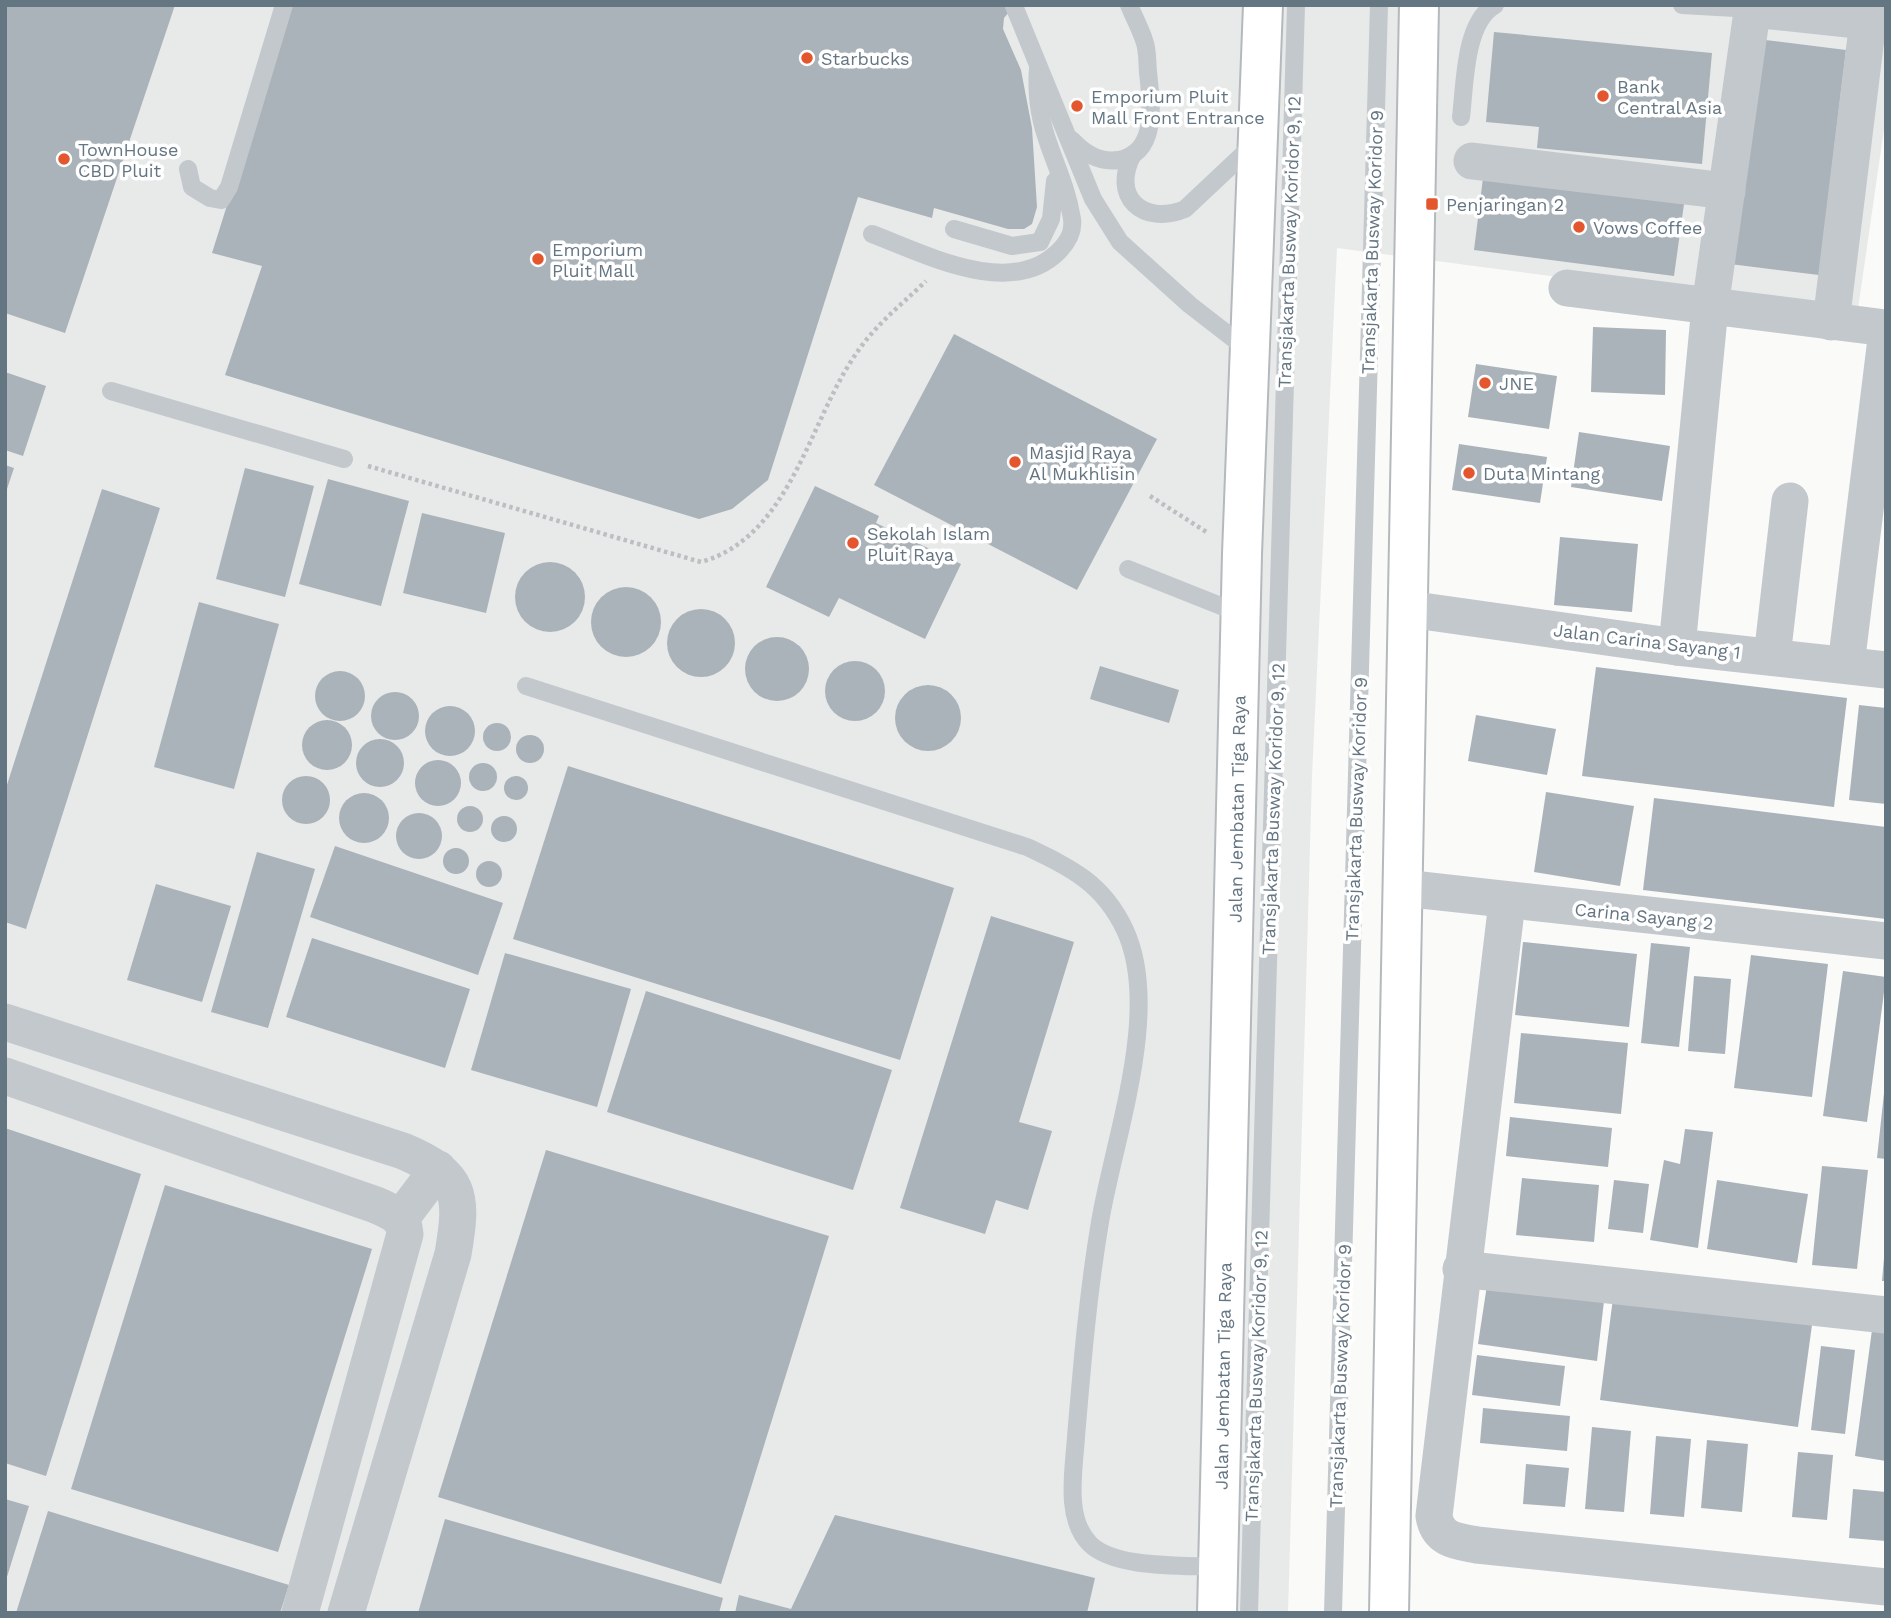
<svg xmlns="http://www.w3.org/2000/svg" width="1891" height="1618" viewBox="0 0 1891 1618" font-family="'Work Sans',sans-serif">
  <rect width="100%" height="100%" fill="#fafaf8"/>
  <path fill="#e8e9e9" d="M5,5H1886V115L1857,316L1337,248L1312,776L1288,1613H5Z"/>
  <g fill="#aab3b9">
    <path d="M5,5H175L65,333L5,313Z"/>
    <path d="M290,5H1015L1004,18L1003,29L1021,70L1032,128L1037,207L1032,224L1024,229H1008L934,208L932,218L858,197L768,480L732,509L699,519L225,375L262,266L212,253Z"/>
    <path d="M1494,32L1712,53L1702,164L1537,148L1539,127L1486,122Z"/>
    <path d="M1757,39L1846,50L1819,275L1730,264Z"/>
    <path d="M1483,178L1684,204L1674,276L1474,250Z"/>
    <path d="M1593,327L1666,330L1665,395L1591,392Z"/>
    <path d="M954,334L1157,439L1077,590L874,485Z"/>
    <path d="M1476,364L1557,376L1549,429L1468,417Z"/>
    <path d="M5,372L46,386L23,456L5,450Z"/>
    <path d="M1579,432L1670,446L1662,501L1571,487Z"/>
    <path d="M1459,444L1547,457L1540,503L1452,490Z"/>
    <path d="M5,465L14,468L6,492H5Z"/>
    <path d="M245,468L314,486L285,597L216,579Z"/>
    <path d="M328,479L409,501L381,606L299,584Z"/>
    <path d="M815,486L879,516L876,523L961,564L925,639L839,598L829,617L766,587Z"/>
    <path d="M102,489L160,508L26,929L5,922V791Z"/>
    <path d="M422,513L505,533L486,613L403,593Z"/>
    <path d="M1560,537L1638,544L1632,612L1554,605Z"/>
    <circle cx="550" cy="597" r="35"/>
    <circle cx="626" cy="622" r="35"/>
    <path d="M199,602L279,624L234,789L154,767Z"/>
    <circle cx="701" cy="643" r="34"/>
    <circle cx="777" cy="669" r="32"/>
    <circle cx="855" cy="691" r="30"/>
    <path d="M1100,666L1179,690L1169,723L1090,699Z"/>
    <path d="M1596,667L1847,698L1834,807L1582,776Z"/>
    <circle cx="340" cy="696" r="25"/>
    <circle cx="928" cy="718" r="33"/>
    <circle cx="395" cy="716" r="24"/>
    <path d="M1859,705L1886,708V804L1849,800Z"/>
    <circle cx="450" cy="731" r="25"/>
    <path d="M1476,715L1556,729L1547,775L1468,761Z"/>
    <circle cx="327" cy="745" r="25"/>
    <circle cx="497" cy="737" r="14"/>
    <circle cx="530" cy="749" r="14"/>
    <circle cx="380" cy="763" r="24"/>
    <circle cx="438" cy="783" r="23"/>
    <circle cx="483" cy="777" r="14"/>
    <path d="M568,766L954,888L900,1060L513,939Z"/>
    <circle cx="306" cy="800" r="24"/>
    <circle cx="516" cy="788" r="12"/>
    <path d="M1546,792L1634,806L1620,886L1534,872Z"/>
    <circle cx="364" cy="818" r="25"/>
    <path d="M1654,798L1886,827V919L1643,890Z"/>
    <circle cx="470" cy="819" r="13"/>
    <circle cx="419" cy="836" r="23"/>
    <circle cx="504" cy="829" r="13"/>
    <path d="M335,846L503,903L478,975L310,917Z"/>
    <circle cx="456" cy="861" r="13"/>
    <path d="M257,852L315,869L268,1028L211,1012Z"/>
    <circle cx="489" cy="874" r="13"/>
    <path d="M156,884L231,906L202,1002L127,980Z"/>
    <path d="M991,916L1074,942L1019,1122L1052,1131L1028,1210L996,1200L985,1234L900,1208Z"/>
    <path d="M312,938L470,989L445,1068L286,1017Z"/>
    <path d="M1523,942L1637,954L1629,1027L1515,1015Z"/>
    <path d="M1651,943L1690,947L1679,1047L1641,1043Z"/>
    <path d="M505,953L631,989L597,1107L471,1070Z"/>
    <path d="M1751,955L1828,964L1812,1097L1734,1088Z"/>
    <path d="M1843,971L1886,977L1867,1122L1823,1116Z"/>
    <path d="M1694,976L1731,979L1725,1054L1688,1051Z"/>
    <path d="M646,991L892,1070L853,1190L607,1112Z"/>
    <path d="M1521,1033L1628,1043L1621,1114L1514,1103Z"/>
    <path d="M1884,1093H1886V1159L1877,1158Z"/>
    <path d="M1510,1117L1612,1128L1608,1167L1506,1156Z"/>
    <path d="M5,1128L141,1174L46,1476L5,1463Z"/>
    <path d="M1685,1129L1713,1132L1698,1248L1650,1240L1664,1160L1680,1164Z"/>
    <path d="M546,1150L829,1236L721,1584L438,1497Z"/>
    <path d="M1822,1166L1868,1170L1857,1269L1812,1265Z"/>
    <path d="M1522,1178L1599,1185L1594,1242L1516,1235Z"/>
    <path d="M1614,1180L1649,1184L1643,1233L1608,1229Z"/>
    <path d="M1717,1180L1808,1194L1797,1263L1707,1249Z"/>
    <path d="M165,1185L372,1249L278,1552L71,1489Z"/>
    <path d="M1884,1258H1886V1281H1882Z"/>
    <path d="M1487,1285L1604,1301L1597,1361L1478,1344Z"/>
    <path d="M1613,1298L1812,1325L1798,1427L1600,1400Z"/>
    <path d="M1872,1330L1886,1332V1461L1855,1456Z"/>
    <path d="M1821,1346L1855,1350L1845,1434L1811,1430Z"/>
    <path d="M1477,1355L1565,1366L1560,1406L1472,1395Z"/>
    <path d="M1483,1408L1570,1416L1567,1451L1480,1443Z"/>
    <path d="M1592,1427L1631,1431L1624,1512L1585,1509Z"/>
    <path d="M1656,1436L1691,1439L1684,1517L1650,1514Z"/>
    <path d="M1707,1440L1748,1444L1742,1512L1701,1508Z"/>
    <path d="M1798,1452L1833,1455L1827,1520L1792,1517Z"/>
    <path d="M1526,1464L1569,1468L1565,1507L1523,1504Z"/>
    <path d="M1853,1489L1886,1492V1541L1849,1538Z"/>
    <path d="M5,1499L29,1506L6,1580H5Z"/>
    <path d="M48,1511L289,1585L280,1613H16Z"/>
    <path d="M835,1515L1095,1578L1087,1613H735L739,1595L791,1609Z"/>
    <path d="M445,1519L723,1598L719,1613H418Z"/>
  </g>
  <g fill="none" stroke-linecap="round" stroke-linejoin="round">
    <defs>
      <g id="trunk">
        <path d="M1217,1613L1242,554L1263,5"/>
        <path d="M1389,1613L1419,5"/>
      </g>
    </defs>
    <use href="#trunk" stroke="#b4b9bd" stroke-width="42"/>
    <g stroke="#bbbfc2" stroke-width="4.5" stroke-dasharray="3.5 3.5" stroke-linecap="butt">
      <path d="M368,466L701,562C787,538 808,429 850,363C872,327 897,309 926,281"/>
      <path d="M1150,496L1208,533"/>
    </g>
    <g stroke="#c3c8cc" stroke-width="18">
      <path d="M1682,5L1753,9"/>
      <path d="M1014,6L1093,199L1120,242L1190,305L1248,350"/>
      <path d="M1461,117C1465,86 1464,22 1495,5"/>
      <path d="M1072,140C1084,153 1100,163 1119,160C1159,152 1151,102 1148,72C1147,62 1148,50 1144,40C1140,28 1134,17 1129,5"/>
      <path d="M1133,154C1110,197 1143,226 1185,209L1253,145"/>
      <path d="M188,169L192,187L210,198L221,200L229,187L284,5"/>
      <path d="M954,229L1012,246L1040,242L1051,219L1055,181"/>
      <path d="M872,234C925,254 1010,299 1058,252C1067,243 1074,233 1072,219C1063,163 1033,134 1038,69"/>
      <path d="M111,391L344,459"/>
      <path d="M1128,569L1241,614"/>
      <path d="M526,686L1027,847C1071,868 1103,883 1125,930C1162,1010 1114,1138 1100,1222C1088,1293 1082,1365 1076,1437C1074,1470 1064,1518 1090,1544C1115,1569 1185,1565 1219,1567"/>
      <path d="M1249,1613L1296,5"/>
      <path d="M1333,1613L1379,5"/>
    </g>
    <g stroke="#c3c8cc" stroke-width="37">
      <path d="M1753,9L1886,23"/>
      <path d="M1472,161L1727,191"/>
      <path d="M1567,288L1886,328"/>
      <path d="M1831,322L1868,21"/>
      <path d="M1408,609L1677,647L1886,670"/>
      <path d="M1677,647L1710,307L1753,5"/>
      <path d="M1772,657L1790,501"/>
      <path d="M1846,665L1886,339"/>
      <path d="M1403,888L1886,941"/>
      <path d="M1507,902L1434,1516C1438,1540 1456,1541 1477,1545L1886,1587"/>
      <path d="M5,1022L403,1151C462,1176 463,1195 453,1254L346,1613"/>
      <path d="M5,1076L376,1205C391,1212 404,1216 405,1234L300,1613"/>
      <path d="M401,1218L438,1169"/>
      <path d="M1461,1269L1886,1315"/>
    </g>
    <use href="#trunk" stroke="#fff" stroke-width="38"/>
  </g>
  <g fill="#e4572e" stroke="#fff" stroke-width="2.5">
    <circle cx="807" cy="58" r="7"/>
    <circle cx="1603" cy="96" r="7"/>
    <circle cx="1077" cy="106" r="7"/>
    <circle cx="64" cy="159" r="7"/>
    <rect x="1425" y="197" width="14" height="14" rx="3.5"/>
    <circle cx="1579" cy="227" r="7"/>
    <circle cx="538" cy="259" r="7"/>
    <circle cx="1485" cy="383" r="7"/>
    <circle cx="1015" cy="462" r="7"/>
    <circle cx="1469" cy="473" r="7"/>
    <circle cx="853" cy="543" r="7"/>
  </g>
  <g text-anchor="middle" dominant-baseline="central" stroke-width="7" stroke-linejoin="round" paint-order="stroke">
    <g font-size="18" fill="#657683" stroke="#fff" text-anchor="start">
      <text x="821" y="58">Starbucks</text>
      <text x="1617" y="86">Bank<tspan x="1617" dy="21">Central Asia</tspan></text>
      <text x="1091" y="96">Emporium Pluit<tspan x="1091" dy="21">Mall Front Entrance</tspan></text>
      <text x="78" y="149">TownHouse<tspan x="78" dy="21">CBD Pluit</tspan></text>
      <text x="1446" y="204">Penjaringan 2</text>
      <text x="1593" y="227">Vows Coffee</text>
      <text x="552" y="249">Emporium<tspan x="552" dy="21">Pluit Mall</tspan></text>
      <text x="1499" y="383">JNE</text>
      <text x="1029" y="452">Masjid Raya<tspan x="1029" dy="21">Al Mukhlisin</tspan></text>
      <text x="1483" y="473">Duta Mintang</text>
      <text x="867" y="533">Sekolah Islam<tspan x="867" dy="21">Pluit Raya</tspan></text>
    </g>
    <g font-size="18" fill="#657683" stroke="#fff">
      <text transform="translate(1289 242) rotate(-88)">Transjakarta Busway Koridor 9, 12</text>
      <text transform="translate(1372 242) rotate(-88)">Transjakarta Busway Koridor 9</text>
      <text transform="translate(1647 641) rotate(7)">Jalan Carina Sayang 1</text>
      <text transform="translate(1237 809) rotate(-89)">Jalan Jembatan Tiga Raya</text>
      <text transform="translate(1273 809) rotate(-88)">Transjakarta Busway Koridor 9, 12</text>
      <text transform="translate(1356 809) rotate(-88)">Transjakarta Busway Koridor 9</text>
      <text transform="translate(1644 916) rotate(6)">Carina Sayang 2</text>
      <text transform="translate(1223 1376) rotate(-89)">Jalan Jembatan Tiga Raya</text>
      <text transform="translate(1256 1376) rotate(-88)">Transjakarta Busway Koridor 9, 12</text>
      <text transform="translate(1340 1376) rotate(-88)">Transjakarta Busway Koridor 9</text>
    </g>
  </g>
  <rect width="1891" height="1618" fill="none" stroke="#657683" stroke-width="14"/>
</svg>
